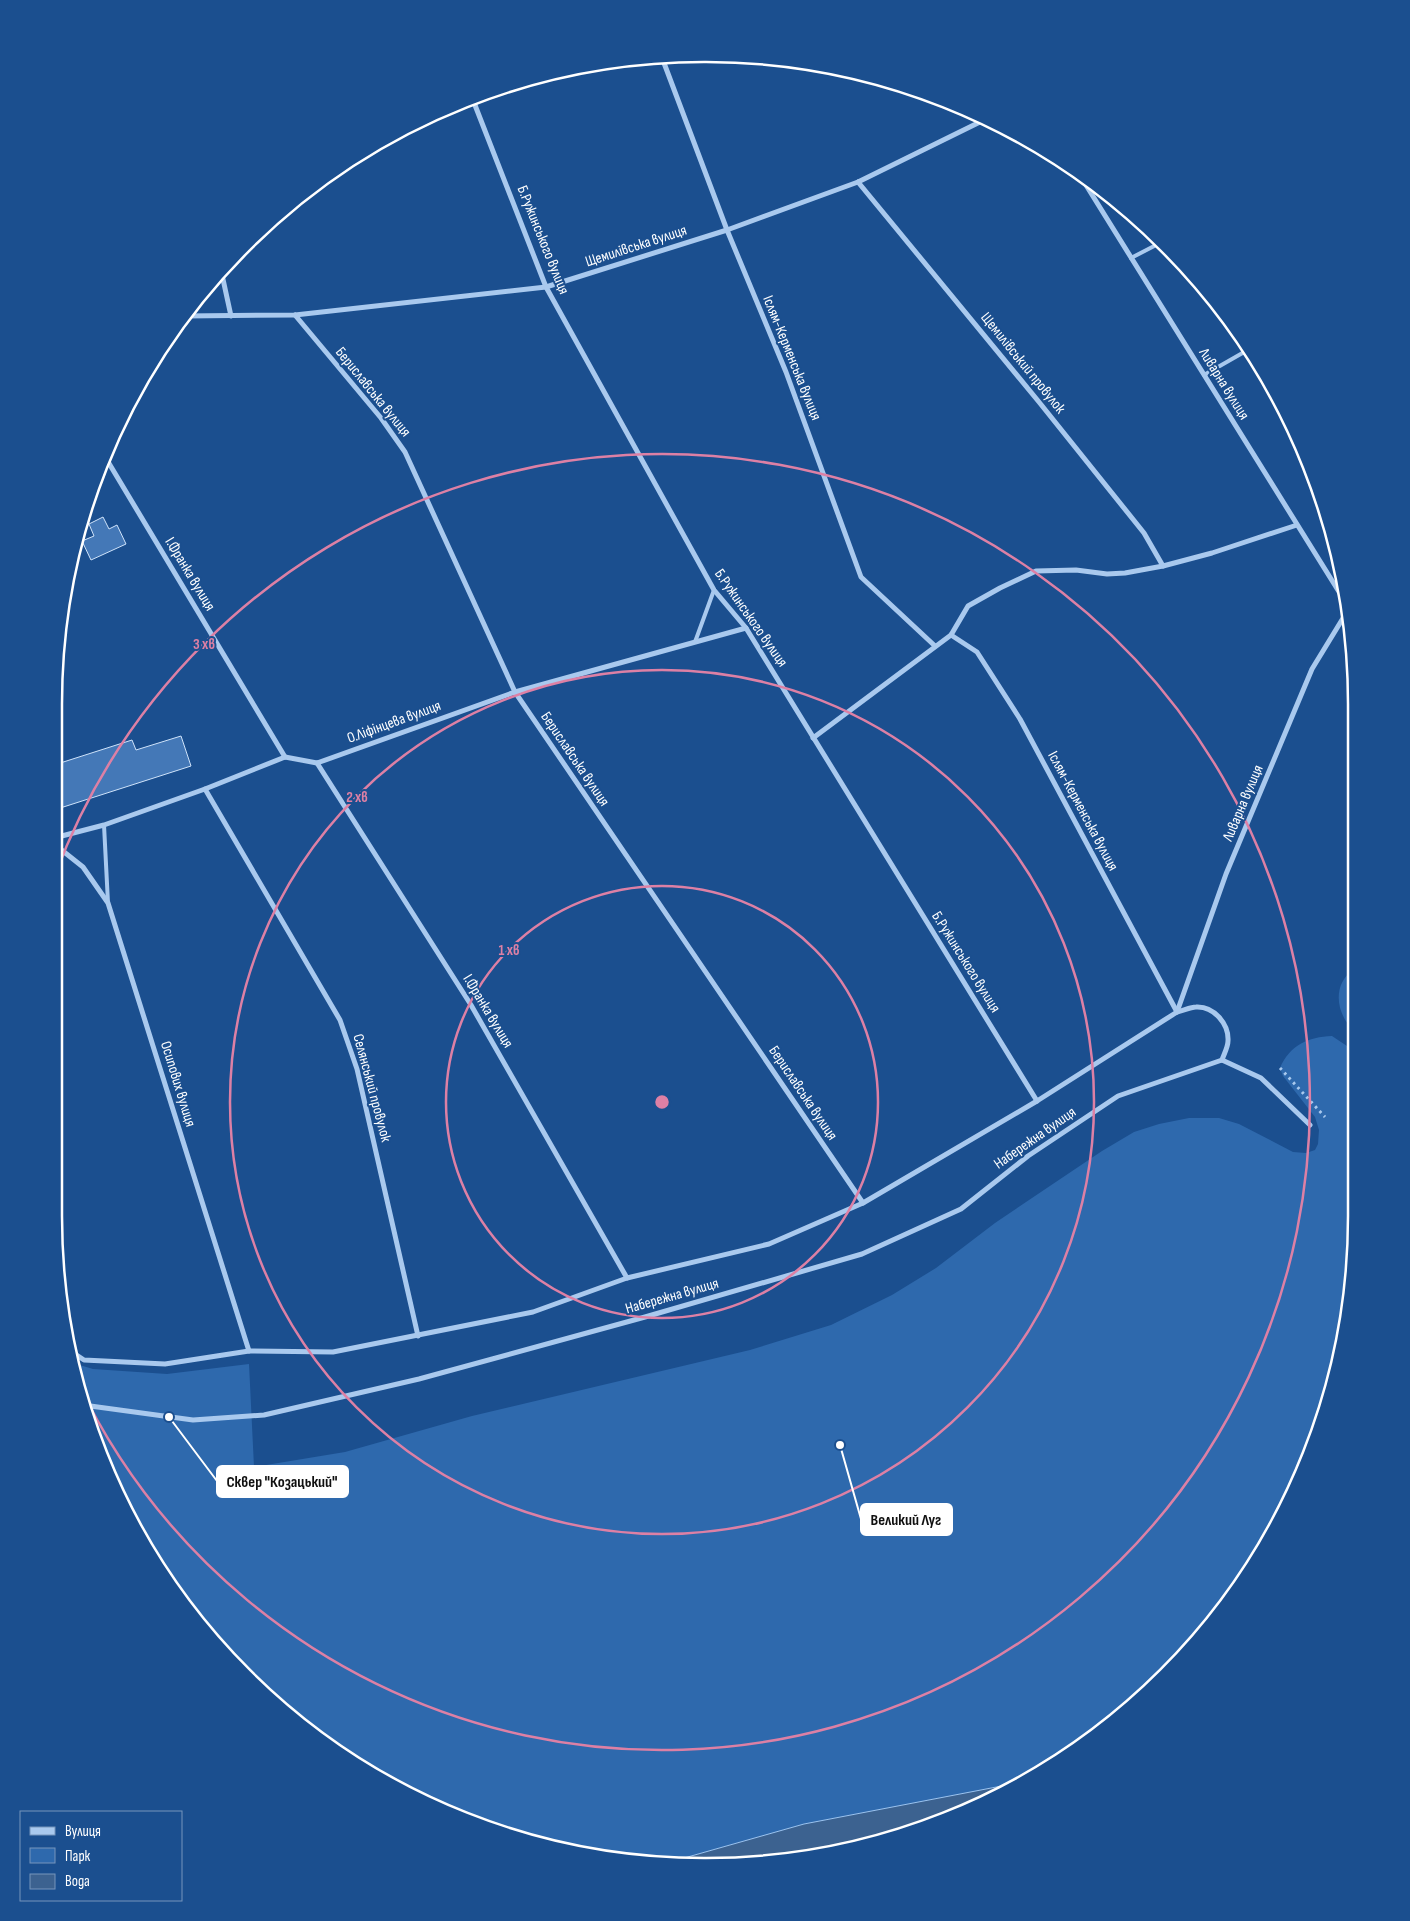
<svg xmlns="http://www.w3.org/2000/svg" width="1410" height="1921" viewBox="0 0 1410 1921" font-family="'Sofia Sans Condensed',sans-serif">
  <rect width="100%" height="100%" fill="#1b4f8f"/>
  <g fill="#2e69ad">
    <path d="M1353,970V1030C1336,1013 1332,985 1353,970Z"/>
    <path d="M1332,1036L1353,1050L1355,1259L1334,1385L1269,1541L1195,1645L1102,1732L1012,1784L804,1824L670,1862H620L536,1845L417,1800L275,1705L163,1578L103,1465L76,1385L73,1363L93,1369L167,1374L249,1364L254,1467L345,1452L472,1416L750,1350L831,1325L892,1295L936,1268L995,1223L1102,1151L1134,1132L1159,1124L1189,1118H1219L1239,1124L1293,1152L1306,1153L1315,1150L1318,1144L1319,1130L1315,1117L1283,1076L1280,1068C1290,1045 1308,1037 1332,1036Z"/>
  </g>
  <path fill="#3c6290" stroke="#9cc4f0" d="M1012,1784L954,1818L790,1862H670L804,1824Z"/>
  <g fill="#4478b7" stroke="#cfe3fa">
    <path d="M103,517L109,529L117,525L126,544L91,560L82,541L94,536L89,524Z"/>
    <path d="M181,736L191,766L54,810V765L132,740L136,750Z"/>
  </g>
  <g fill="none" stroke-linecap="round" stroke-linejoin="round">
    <path stroke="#a9c9ee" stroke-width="3" stroke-dasharray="2.5 4" stroke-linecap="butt" d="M1280,1068L1325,1117"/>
    <g stroke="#a9c9ee" stroke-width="4">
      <path d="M1131,258L1160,243"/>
      <path d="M1204,375L1246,351"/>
      <path d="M695,642L714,590"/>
      <path d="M104,825L108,903"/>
    </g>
    <g stroke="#a9c9ee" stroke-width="5">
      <path d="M661,55L727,230L786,372L861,577L935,646"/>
      <path d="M473,100L546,287L714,590L746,628L1037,1101"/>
      <path d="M1081,177L1346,603"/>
      <path d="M858,182L1039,402L1144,533L1163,566"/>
      <path d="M221,270L231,316"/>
      <path d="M295,315L381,418L405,452L515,692L863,1203"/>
      <path d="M185,316L295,315L546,287L727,230L858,182L984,120"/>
      <path d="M104,455L285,757"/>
      <path d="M951,635L977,652L1020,719L1177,1012"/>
      <path d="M813,738L951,635L968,606L1000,588L1036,571L1076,570L1107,574L1125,573L1163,566L1212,553L1297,525"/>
      <path d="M317,763L471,1005L627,1278"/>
      <path d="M205,789L340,1020L357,1069L418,1336"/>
      <path d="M54,838L104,825L205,789L285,757L317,763L515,692L746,628"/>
      <path d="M54,844L83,867L108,903L249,1351"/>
      <path d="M1177,1012L1226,874L1312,669L1348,610"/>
      <path d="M1222,1060L1261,1078L1310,1125"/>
      <path d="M72,1352L84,1360L165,1364L249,1351L333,1352L533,1312L627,1278L769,1244L863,1203L1037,1101L1177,1012C1183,1011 1190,1007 1196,1007C1214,1006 1229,1024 1228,1041C1228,1047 1224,1054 1222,1060"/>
      <path d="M83,1405L193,1420L264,1415L419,1379L645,1317L862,1254L961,1209L1028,1156L1118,1096L1222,1060"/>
    </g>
  </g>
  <g fill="none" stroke="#dd80a5" stroke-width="2.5">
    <circle cx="662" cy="1102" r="216"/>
    <circle cx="662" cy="1102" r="432"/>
    <path d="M55 875A648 648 0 1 1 77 1381"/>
  </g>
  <g text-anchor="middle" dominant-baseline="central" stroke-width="4" stroke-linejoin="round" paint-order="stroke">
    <g font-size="15" fill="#fff" stroke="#1b4f8f">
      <text transform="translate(543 240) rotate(68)">Б.Ружинського вулиця</text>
      <text transform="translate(636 246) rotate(-18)">Щемилівська вулиця</text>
      <text transform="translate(792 358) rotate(68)">Іслям-Керменська вулиця</text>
      <text transform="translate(1023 363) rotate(51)">Щемилівський провулок</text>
      <text transform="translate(1224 384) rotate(58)">Ливарна вулиця</text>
      <text transform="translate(373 392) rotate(51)">Бериславська вулиця</text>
      <text transform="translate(190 574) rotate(59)">І.Франка вулиця</text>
      <text transform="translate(751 618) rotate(55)">Б.Ружинського вулиця</text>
      <text transform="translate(394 722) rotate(-20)">О.Ліфінцева вулиця</text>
      <text transform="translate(575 759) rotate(56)">Бериславська вулиця</text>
      <text transform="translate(1243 803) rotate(-67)">Ливарна вулиця</text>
      <text transform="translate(1083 811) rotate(62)">Іслям-Керменська вулиця</text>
      <text transform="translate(966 962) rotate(58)">Б.Ружинського вулиця</text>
      <text transform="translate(488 1011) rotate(59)">І.Франка вулиця</text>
      <text transform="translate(178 1084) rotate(73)">Осипових вулиця</text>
      <text transform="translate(372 1088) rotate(75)">Селянський провулок</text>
      <text transform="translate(803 1093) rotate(56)">Бериславська вулиця</text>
      <text transform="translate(1035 1138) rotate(-35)">Набережна вулиця</text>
      <text transform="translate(672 1296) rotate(-16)">Набережна вулиця</text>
    </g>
  </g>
  <path d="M0 0H1410V1921H0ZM704 62H706A642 642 0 0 1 1348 704V1216A642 642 0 0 1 706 1858H704A642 642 0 0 1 62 1216V704A642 642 0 0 1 704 62Z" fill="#1b4f8f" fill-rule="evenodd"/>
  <path fill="none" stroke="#fff" stroke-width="2.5" d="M704 62H706A642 642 0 0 1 1348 704V1216A642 642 0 0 1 706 1858H704A642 642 0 0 1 62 1216V704A642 642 0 0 1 704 62Z"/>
  <circle cx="662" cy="1102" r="8" fill="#dd80a5" stroke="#1b4f8f" stroke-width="2.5"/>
  <g font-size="15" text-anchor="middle" font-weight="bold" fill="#dd80a5" stroke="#1b4f8f" stroke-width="4" stroke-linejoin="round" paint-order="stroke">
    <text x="204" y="649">3 хв</text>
    <text x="357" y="802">2 хв</text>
    <text x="509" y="955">1 хв</text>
  </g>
  <path fill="none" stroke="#fff" stroke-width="2" d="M169 1417L217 1481M840 1445L861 1519"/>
  <g fill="#fff" stroke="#1b4f8f" stroke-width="2">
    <circle cx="169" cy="1417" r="5"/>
    <circle cx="840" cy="1445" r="5"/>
  </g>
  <g fill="#fff" stroke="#fff" stroke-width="2">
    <rect x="217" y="1466" width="131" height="31" rx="5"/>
    <rect x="861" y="1504" width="91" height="31" rx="5"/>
  </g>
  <g font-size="16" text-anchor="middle" font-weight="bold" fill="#111">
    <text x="282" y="1487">Сквер "Козацький"</text>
    <text x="906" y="1525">Великий Луг</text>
  </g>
  <rect x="20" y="1811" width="162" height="90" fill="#1b4f8f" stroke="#7695bc"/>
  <rect x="30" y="1827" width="25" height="8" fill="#a9c9ee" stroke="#7695bc"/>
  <text x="65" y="1836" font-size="15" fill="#ffffff">Вулиця</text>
  <rect x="30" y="1848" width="25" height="15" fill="#2e69ad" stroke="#7695bc"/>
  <text x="65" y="1861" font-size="15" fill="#ffffff">Парк</text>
  <rect x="30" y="1874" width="25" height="15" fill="#3c6290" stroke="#7695bc"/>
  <text x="65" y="1886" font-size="15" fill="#ffffff">Вода</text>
</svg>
